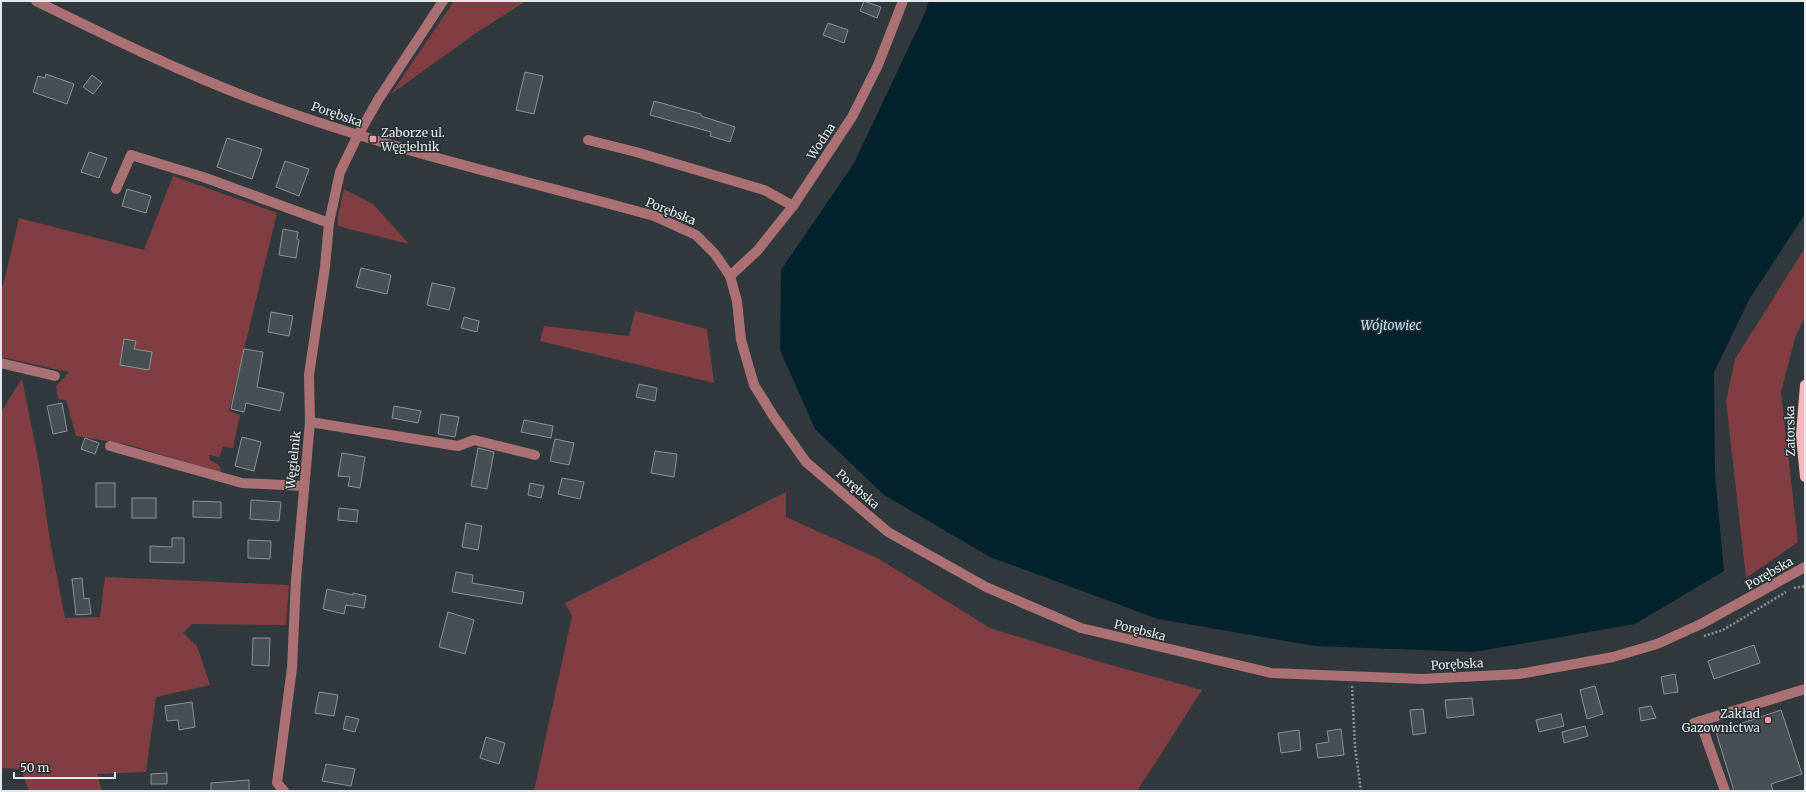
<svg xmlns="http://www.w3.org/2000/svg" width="1806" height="792" viewBox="0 0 1806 792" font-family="Merriweather,serif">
  <rect width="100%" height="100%" fill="#32393c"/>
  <g fill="#803e43">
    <path d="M454,1H526L476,33L391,94Z"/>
    <path d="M173,176L277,213L229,411L240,415L233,448L223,447L219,457L209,455L210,460L220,466L221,473L130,445L76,436L66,400L58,399L56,386L69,372L1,357V286H3L19,218L144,250Z"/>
    <path d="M344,189L373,204L409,244L338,226V216Z"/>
    <path d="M1805,248V317L1795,338L1781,392L1798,542L1746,578L1726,401L1735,359Z"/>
    <path d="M635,311L707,329L714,383L540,341L544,326L629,336Z"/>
    <path d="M22,379L39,464L50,541L65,618L100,617L105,577L289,585L286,625L192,624L183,633L197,646L210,685L156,697L146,772L97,774L102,791H29L21,769L1,768V412Z"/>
    <path d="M786,492V517L879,559L990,628L1093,660L1202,690L1137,791H534L572,616L565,603Z"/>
  </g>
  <path fill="#04222e" d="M929,1H1805V214L1750,298L1714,372L1715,475L1724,571L1635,624L1474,652L1315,646L1158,619L990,557L884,495L815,429L780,350L781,270L854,163L924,15Z"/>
  <g fill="#474f52" stroke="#8b9396">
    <path d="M864,1L881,7L877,18L860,11Z"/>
    <path d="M828,23L848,30L844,43L823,35Z"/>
    <path d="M525,72L543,76L534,114L516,110Z"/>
    <path d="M46,74L74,84L67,104L33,92L38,76L45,78Z"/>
    <path d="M92,75L102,83L93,94L83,87Z"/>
    <path d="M654,101L701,114V116L735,127L730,142L710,136L711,132L650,115Z"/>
    <path d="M227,138L262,149L252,179L217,167Z"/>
    <path d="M89,152L107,158L99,178L81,172Z"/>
    <path d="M285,161L309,169L299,196L276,187Z"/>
    <path d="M127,189L151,196L146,213L122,206Z"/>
    <path d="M283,229L298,232L297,239L299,240L296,258L279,255Z"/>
    <path d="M361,268L391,275L387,294L356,287Z"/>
    <path d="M432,283L455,288L449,310L427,305Z"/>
    <path d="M271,312L293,316L289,336L268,332Z"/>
    <path d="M464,317L479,321L477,332L461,328Z"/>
    <path d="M124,339L136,341L134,349L152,352L149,370L120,365Z"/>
    <path d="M244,349L263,352L257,387L284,393L280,411L246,403L244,412L231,409Z"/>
    <path d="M639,384L657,388L655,401L636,397Z"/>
    <path d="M62,403L67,431L53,434L47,406Z"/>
    <path d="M394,406L421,411L418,423L392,418Z"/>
    <path d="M441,414L459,417L455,437L438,434Z"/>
    <path d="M524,420L553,426L551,438L521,432Z"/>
    <path d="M242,437L261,442L254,471L235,466Z"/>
    <path d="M85,438L99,443L95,454L81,449Z"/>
    <path d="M555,439L574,443L569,465L550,461Z"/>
    <path d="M478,448L494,452L487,489L471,486Z"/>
    <path d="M655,451L677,454L674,477L651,473Z"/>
    <path d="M342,453L365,457L360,488L348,486L350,477L338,476Z"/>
    <path d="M562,478L584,482L580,499L558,494Z"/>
    <rect x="96" y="483" width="19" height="24"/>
    <path d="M530,483L544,486L541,498L528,495Z"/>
    <rect x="132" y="498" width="24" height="20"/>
    <path d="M251,500L281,502L279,521L250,519Z"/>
    <path d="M193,501L221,502V518L193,517Z"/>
    <path d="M339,508L358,510L357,522L338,520Z"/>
    <path d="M466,523L482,526L478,550L462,547Z"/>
    <path d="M172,538H184V563L150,562V546L172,547Z"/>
    <path d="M248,540L271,541L270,559L248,558Z"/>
    <path d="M456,572L473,575L472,583L524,592L522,604L452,592Z"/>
    <path d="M82,578L84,599L89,598L91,614L76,615L72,579Z"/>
    <path d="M327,589L353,595V593L366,596L364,608L346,605L344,614L323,609Z"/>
    <path d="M448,612L474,620L465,654L439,647Z"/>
    <path d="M253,638H270L269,666L252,665Z"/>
    <path d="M1754,645L1760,663L1714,679L1708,661Z"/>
    <path d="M1675,674L1678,692L1664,694L1661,677Z"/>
    <path d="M1595,686L1603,714L1587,719L1580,690Z"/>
    <path d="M319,692L338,695L334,716L315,713Z"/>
    <path d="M1472,698L1474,715L1447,718L1445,700Z"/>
    <path d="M192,702L195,727L179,730L178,720L167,721L165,706Z"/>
    <path d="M1651,706L1656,718L1641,721L1639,708Z"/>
    <path d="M1423,709L1426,733L1413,735L1410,710Z"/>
    <path d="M1781,710L1802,774L1771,784L1773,791H1734L1716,732Z"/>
    <path d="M1561,714L1564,726L1539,732L1536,720Z"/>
    <path d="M346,716L359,719L355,732L343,729Z"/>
    <path d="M1585,726L1588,736L1564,743L1562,732Z"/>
    <path d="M1341,729L1344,755L1318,758L1316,744L1329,742L1327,731Z"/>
    <path d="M1299,730L1301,750L1281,753L1278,733Z"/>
    <path d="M486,737L505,743L499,764L480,758Z"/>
    <path d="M326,764L355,769L351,786L322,781Z"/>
    <path d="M167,773V784H151V774Z"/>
    <path d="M249,780V791H211V783Z"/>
  </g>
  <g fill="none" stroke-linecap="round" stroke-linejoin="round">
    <g stroke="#8c9194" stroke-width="2.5" stroke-dasharray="2 2" stroke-linecap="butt">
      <path d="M1794,588L1805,586"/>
      <path d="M1704,636L1723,630L1786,592"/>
      <path d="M1352,686L1355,747L1361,791"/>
    </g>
    <g stroke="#aa7073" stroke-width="10">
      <path d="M36,1C107,36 178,71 252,99C383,148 520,179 654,216L696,235L715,254L730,276L737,301L741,340L754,385L774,417L806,462L888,532L986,587L1081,628L1271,673L1422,679L1519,674L1613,657L1657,644L1701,624L1805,567"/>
      <path d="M588,140L636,152L764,190L793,206"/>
      <path d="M116,189L131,155L206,178L329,223"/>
      <path d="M730,276L757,251L793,206L852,117L878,65L903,1"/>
      <path d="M1,363L55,376"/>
      <path d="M310,422L458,446L474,440L535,455"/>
      <path d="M110,446L242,483L303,486"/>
      <path d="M1700,721L1725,791"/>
      <path d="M1694,723L1805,689"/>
      <path d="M284,791L277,783L292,668L296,580L310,422L309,375L325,267L329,223L340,172L358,135L378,100L443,1"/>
    </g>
    <path stroke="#feb7ba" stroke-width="10" d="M1805,385L1801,435L1805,477"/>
  </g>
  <g fill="#f49b9f" stroke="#282f32" stroke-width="1.5">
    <rect x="369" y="135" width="8" height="8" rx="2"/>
    <circle cx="1768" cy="720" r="4"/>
  </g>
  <g text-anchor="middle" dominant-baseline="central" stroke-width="3" stroke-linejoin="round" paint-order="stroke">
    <g font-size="12" fill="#e5e9eb" stroke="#282f32">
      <text transform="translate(337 114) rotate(19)">Porębska</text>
      <text transform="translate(821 141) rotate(-57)">Wodna</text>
      <text transform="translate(671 211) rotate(22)">Porębska</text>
      <text transform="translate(1790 431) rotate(-91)">Zatorska</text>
      <text transform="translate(293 460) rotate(-84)">Węgielnik</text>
      <text transform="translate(858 489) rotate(41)">Porębska</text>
      <text transform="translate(1769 573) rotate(-30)">Porębska</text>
      <text transform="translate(1140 630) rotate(14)">Porębska</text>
      <text transform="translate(1457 664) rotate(-3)">Porębska</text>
    </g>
    <g font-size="12" fill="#e5e9eb" stroke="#282f32" text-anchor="start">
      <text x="381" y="132">Zaborze ul.<tspan x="381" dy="14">Węgielnik</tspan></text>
      <text x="1760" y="713" text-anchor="end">Zakład<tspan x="1760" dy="14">Gazownictwa</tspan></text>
    </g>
    <g font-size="13" font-style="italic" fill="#b9e5f9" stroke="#282f32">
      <text x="1391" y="325">Wójtowiec</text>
    </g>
  </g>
  <rect width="1806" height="792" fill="none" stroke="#e5e9eb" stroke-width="4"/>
  <path d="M14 772v6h101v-6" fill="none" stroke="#e5e9eb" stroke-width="2"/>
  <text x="20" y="772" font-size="12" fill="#e5e9eb" stroke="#282f32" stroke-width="3" paint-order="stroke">50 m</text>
</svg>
